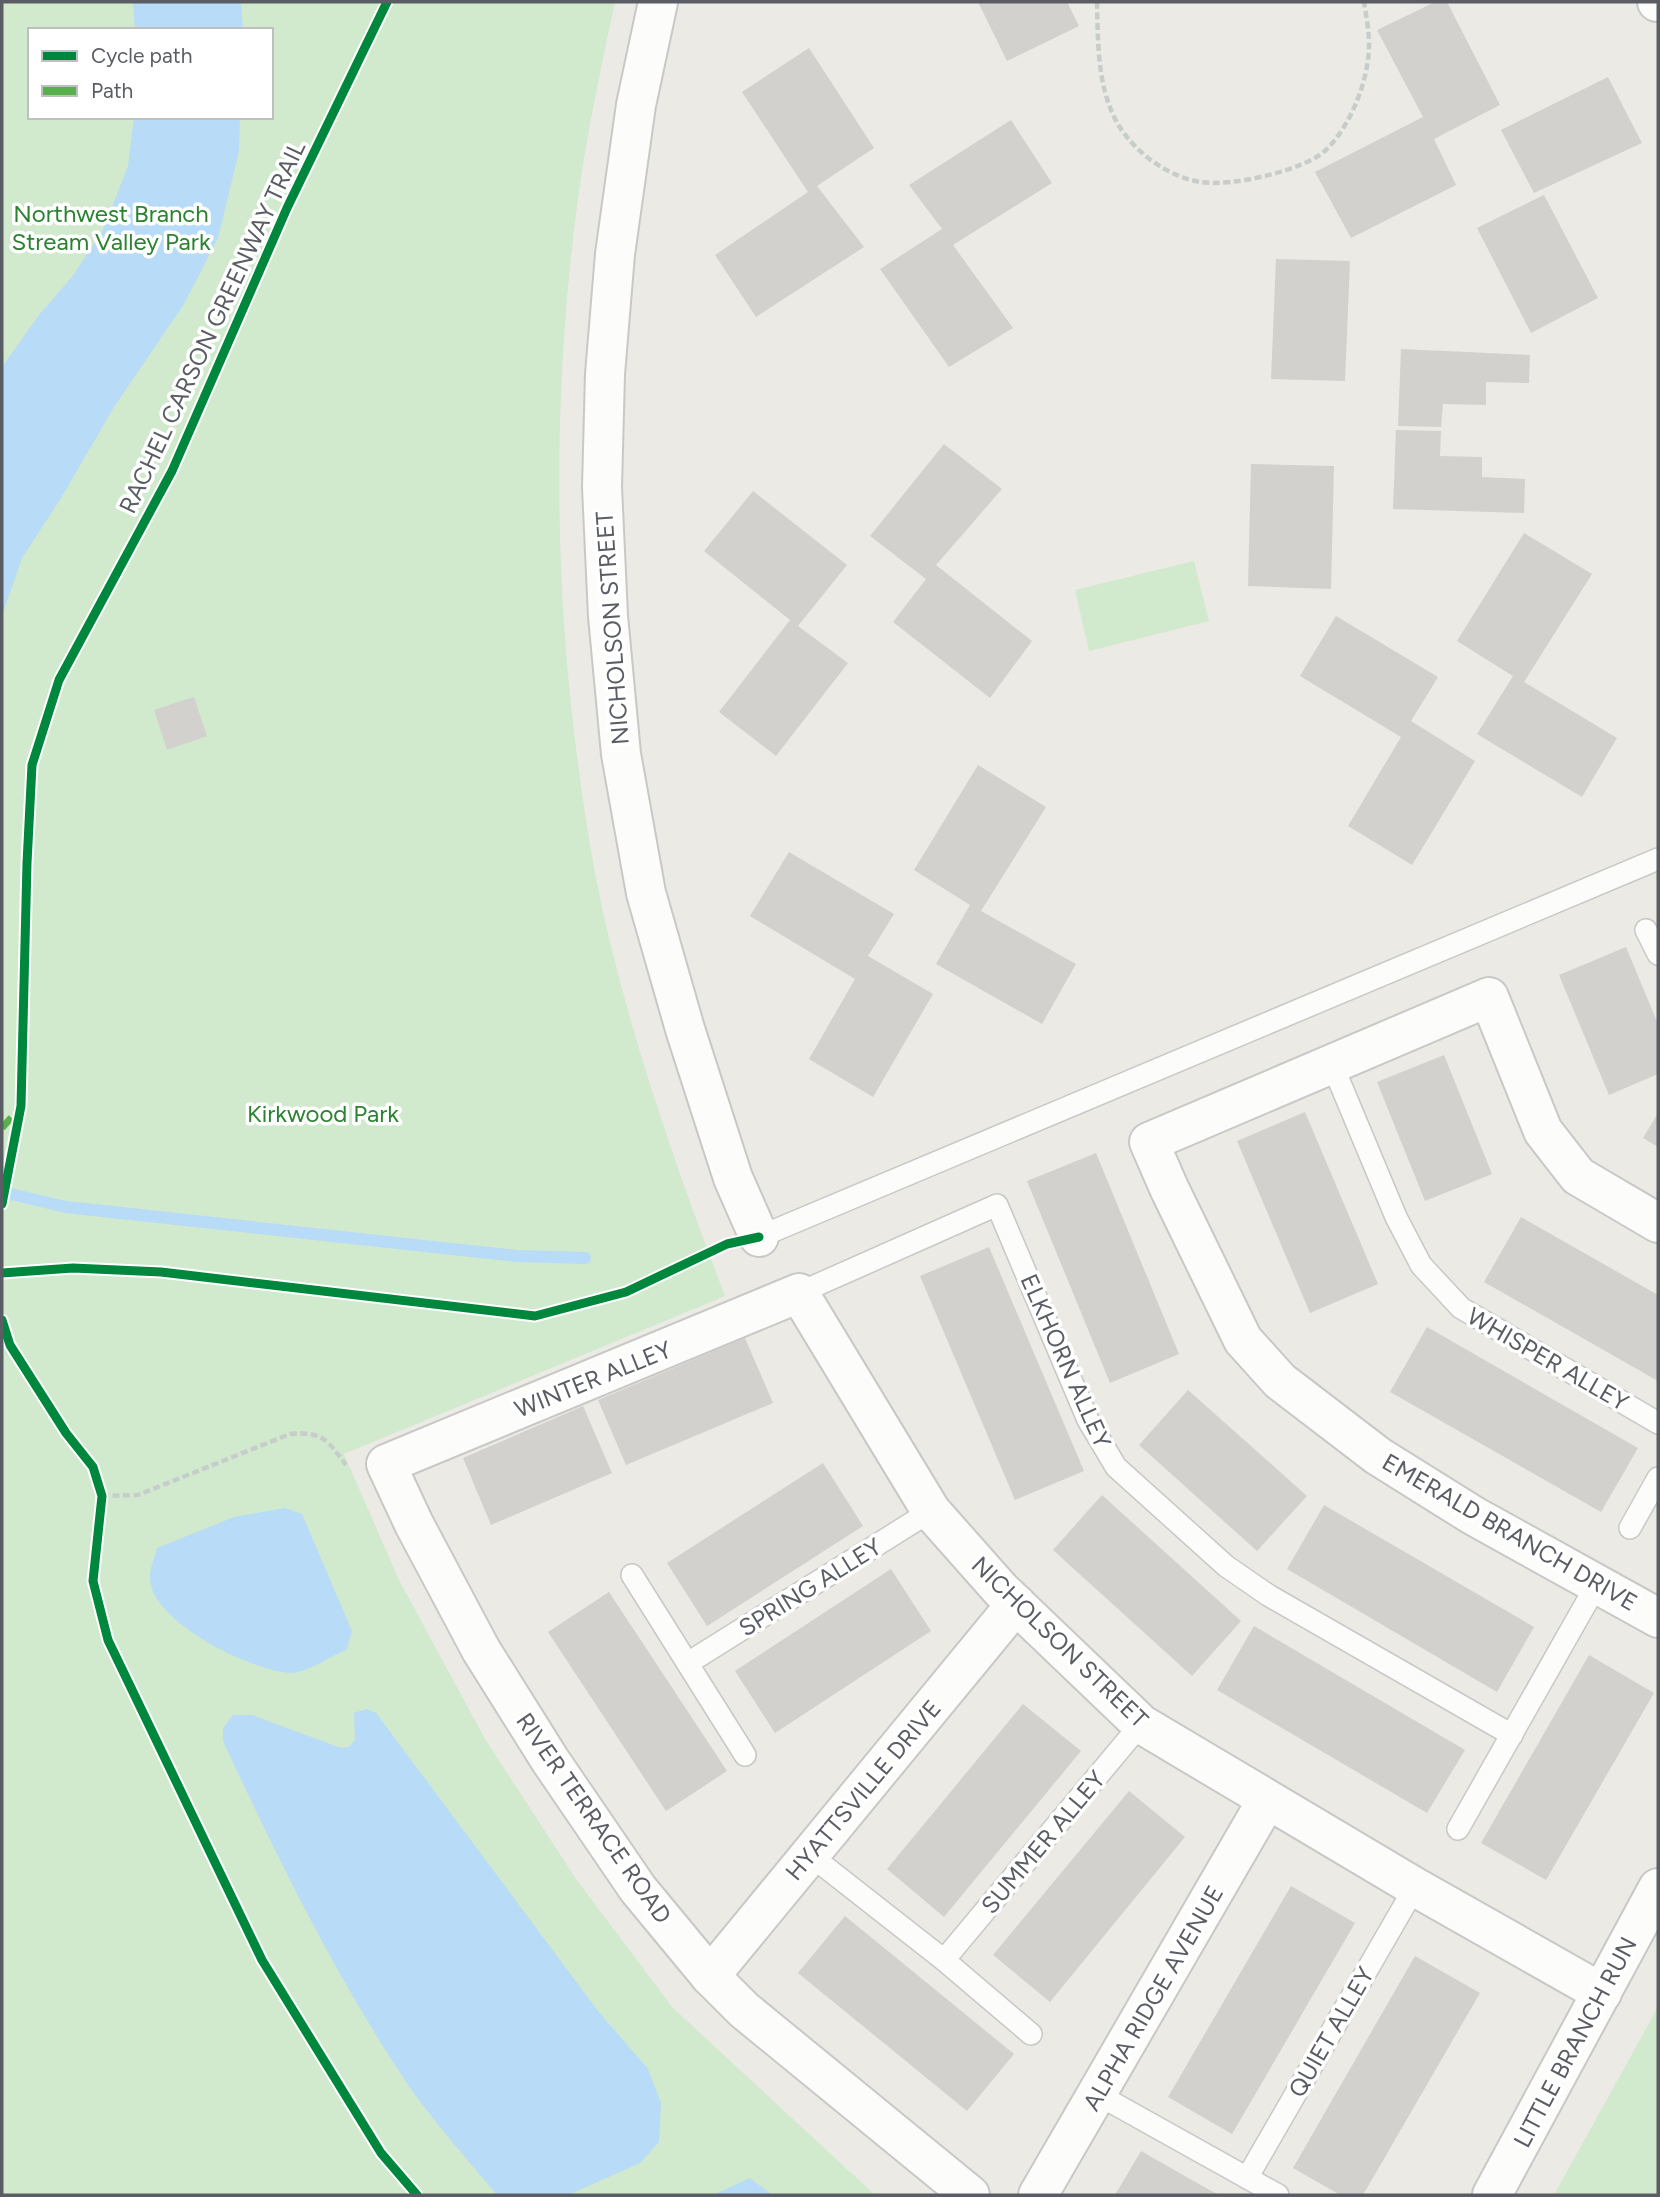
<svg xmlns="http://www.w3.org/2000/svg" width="1660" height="2197" viewBox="0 0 1660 2197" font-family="Figtree,sans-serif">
  <rect width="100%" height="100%" fill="#eceae4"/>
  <g fill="#d1e9cd" fill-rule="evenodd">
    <path d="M2,2H615C603,58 591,114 582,171C554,359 552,551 575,740C584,815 596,889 615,962C644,1076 683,1186 725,1296L344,1454L399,1580L485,1739L576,1879L673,2008L875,2195H2ZM30,30H271V117H30Z"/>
    <path d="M1194,561L1209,621L1089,651L1075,590Z"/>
    <path d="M1658,2007V2195H1554Z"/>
  </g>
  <g fill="#b8dbf7">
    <path d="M133,2H241L243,30H135Z"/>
    <path d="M134,117H240L239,151L218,238L184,304L114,407L61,498L22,558L2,616V367L39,315L72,277L103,230L128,166Z"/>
    <path d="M285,1508L302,1514L352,1631L347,1649C334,1655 305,1673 292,1673C254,1672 152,1623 150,1579C149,1570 155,1557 157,1548L234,1517Z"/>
    <path d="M366,1709L376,1713L598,2011L648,2069L661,2103L659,2142L640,2163L568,2195H497C469,2161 439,2128 413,2092C338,1982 279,1861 223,1741V1728L233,1715H252L341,1748L349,1747L355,1740L354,1713Z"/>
    <path d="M750,2178L772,2195H713Z"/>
  </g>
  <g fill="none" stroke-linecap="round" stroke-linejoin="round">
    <path stroke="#b8dbf7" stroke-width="12" d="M2,1192L66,1207L517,1256L585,1258"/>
  </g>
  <g fill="#d2d1cd">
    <path d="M978,2H1067L1079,26L1007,61Z"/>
    <path d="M1435,2H1447L1500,105L1434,139L1456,185L1351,238L1315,172L1423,117L1377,30Z"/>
    <path d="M809,48L874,148L817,186L864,247L756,317L715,255L808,192L742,92Z"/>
    <path d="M1608,77L1642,143L1534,193L1501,130Z"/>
    <path d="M1011,120L1052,183L953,245L1013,328L949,367L880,269L942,229L909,185Z"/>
    <path d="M1544,195L1598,298L1531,333L1477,228Z"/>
    <path d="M1276,259L1350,261L1345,381L1271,379Z"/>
    <path d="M1401,349L1530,355L1529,383L1486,382V405L1443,404L1441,427L1398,426Z"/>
    <path d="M1396,430L1441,431L1440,456L1482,457V477L1525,479L1524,513L1393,509Z"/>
    <path d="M944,444L1002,489L936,565L1032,641L990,698L893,622L926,579L870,536Z"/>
    <path d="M1251,464L1334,466L1331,589L1248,586Z"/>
    <path d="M753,491L847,565L798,626L848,663L776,756L719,712L790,620L704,551Z"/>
    <path d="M1524,533L1592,574L1524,682L1617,738L1582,797L1477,734L1513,676L1457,641Z"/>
    <path d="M1336,616L1438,677L1411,721L1475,761L1412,865L1348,826L1401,737L1300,676Z"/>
    <path d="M194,697L207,736L167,750L154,710Z"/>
    <path d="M978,765L1046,807L981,911L1076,964L1042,1024L936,964L970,905L914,870Z"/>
    <path d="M789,852L894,914L868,956L933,994L873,1097L809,1059L855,979L750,916Z"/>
    <path d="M1626,947L1658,1024V1074L1609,1095L1559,975Z"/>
    <path d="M1444,1055L1492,1174L1425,1201L1377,1082Z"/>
    <path d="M1305,1112L1378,1284L1310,1313L1237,1141Z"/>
    <path d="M1658,1113V1147L1643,1138Z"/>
    <path d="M1096,1153L1179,1354L1110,1383L1027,1181Z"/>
    <path d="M1521,1217L1658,1295V1381L1484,1282Z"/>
    <path d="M989,1247L1084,1471L1015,1500L920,1276Z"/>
    <path d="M1427,1327L1638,1448L1601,1512L1390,1392Z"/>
    <path d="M745,1338L773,1403L626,1465L598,1400Z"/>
    <path d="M1188,1390L1307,1496L1257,1551L1139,1445Z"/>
    <path d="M583,1406L612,1473L491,1525L463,1458Z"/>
    <path d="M823,1463L863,1526L707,1626L667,1563Z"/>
    <path d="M1102,1495L1241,1621L1192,1676L1053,1550Z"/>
    <path d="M1324,1505L1534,1627L1497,1692L1287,1569Z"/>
    <path d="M891,1569L931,1631L775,1733L735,1671Z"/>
    <path d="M609,1592L727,1771L666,1811L548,1632Z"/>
    <path d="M1254,1626L1465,1750L1427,1813L1217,1690Z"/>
    <path d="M1589,1655L1654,1693L1546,1880L1481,1843Z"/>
    <path d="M1023,1704L1081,1751L944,1917L887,1869Z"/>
    <path d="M1129,1791L1185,1837L1050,2002L993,1955Z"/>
    <path d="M1291,1886L1355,1923L1232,2134L1168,2097Z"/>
    <path d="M845,1916L1014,2054L967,2111L798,1973Z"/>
    <path d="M1415,1956L1480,1993L1363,2195H1340L1293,2168Z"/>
    <path d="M1141,2151L1197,2183L1219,2195H1115Z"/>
  </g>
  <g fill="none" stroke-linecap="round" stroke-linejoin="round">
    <defs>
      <g id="lane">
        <path d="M1646,930L1658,954"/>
        <path d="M1332,1064L1396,1217L1421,1265L1461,1308L1658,1423"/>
        <path d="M759,1237L1658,859"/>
        <path d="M799,1293L997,1205L1088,1420L1116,1467L1226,1566L1268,1595L1512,1735"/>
        <path d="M1630,1528L1658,1478"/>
        <path d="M632,1575L745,1755"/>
        <path d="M688,1663L931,1511"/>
        <path d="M1458,1829L1597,1584"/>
        <path d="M810,1855L944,1960L1031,2034"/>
        <path d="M944,1960L1141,1724"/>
        <path d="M1097,2094L1278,2195"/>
        <path d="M1247,2178L1415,1887"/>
      </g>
      <g id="street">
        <path d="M658,2L636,105L615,254L605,374L602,487L608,616L621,754L646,893L685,1029L733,1178L759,1237"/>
        <path d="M1657,2H1658"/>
        <path d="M1658,1223L1578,1176L1543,1131L1489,997L1149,1142L1169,1188L1243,1340L1280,1381L1378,1456L1474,1516L1658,1618"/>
        <path d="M710,1976L1016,1604"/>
        <path d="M970,2195L744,2010L710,1976L638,1889L550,1760L481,1650L414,1524L386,1464L799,1293L931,1511L1001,1590L1141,1724L1415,1887L1602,1993"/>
        <path d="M1038,2195L1267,1800"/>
        <path d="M1492,2195L1658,1888"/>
      </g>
    </defs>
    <use href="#lane" stroke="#c8c8c7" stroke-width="24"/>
    <use href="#street" stroke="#c8c8c7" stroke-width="42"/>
    <g stroke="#c7cdca" stroke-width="4.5" stroke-dasharray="7 3.5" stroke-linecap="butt">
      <path d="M1097,2C1098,43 1097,89 1119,126C1136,153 1167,176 1200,182C1230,187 1304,171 1326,150C1351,125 1369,80 1369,44C1369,30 1366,15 1364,2"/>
      <path d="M102,1496L138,1495L290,1434C323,1431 327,1440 346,1465"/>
    </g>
    <use href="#lane" stroke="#fcfcfb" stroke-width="21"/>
    <use href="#street" stroke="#fcfcfb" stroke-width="38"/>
    <path stroke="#58b04a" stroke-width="7" stroke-dasharray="14 7" stroke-linecap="butt" d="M2,1128L18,1110"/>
    <defs>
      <g id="cycleway">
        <path d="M2,1204L21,1106L27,863L32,765L59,680L172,471L287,208L387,2"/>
        <path d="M2,1273L73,1268L161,1272L535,1316L626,1292L727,1244L759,1237"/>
        <path d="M2,1320L10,1345L66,1433L93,1467L102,1496L93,1581L108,1640L262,1960L381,2153L417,2195"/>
      </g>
    </defs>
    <use href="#cycleway" stroke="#fff" stroke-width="13"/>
    <use href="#cycleway" stroke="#00873e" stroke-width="9"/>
  </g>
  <g text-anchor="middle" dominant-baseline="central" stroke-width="7" stroke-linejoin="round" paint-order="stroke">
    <g font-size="24" fill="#2b8230" stroke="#fff">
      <text x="111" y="213">Northwest Branch<tspan x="111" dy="28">Stream Valley Park</tspan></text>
      <text x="323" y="1113">Kirkwood Park</text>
    </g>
    <g font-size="24" fill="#5a5e64" stroke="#fff">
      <text transform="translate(212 327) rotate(-65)">RACHEL CARSON GREENWAY TRAIL</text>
      <text transform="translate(612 628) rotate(-94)">NICHOLSON STREET</text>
      <text transform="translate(1548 1359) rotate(30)">WHISPER ALLEY</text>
      <text transform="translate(1066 1361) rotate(66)">ELKHORN ALLEY</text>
      <text transform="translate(593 1379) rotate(-22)">WINTER ALLEY</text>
      <text transform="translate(1510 1532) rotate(30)">EMERALD BRANCH DRIVE</text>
      <text transform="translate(810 1587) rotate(-32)">SPRING ALLEY</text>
      <text transform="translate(1060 1642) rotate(44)">NICHOLSON STREET</text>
      <text transform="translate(863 1790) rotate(-50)">HYATTSVILLE DRIVE</text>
      <text transform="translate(594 1818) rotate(55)">RIVER TERRACE ROAD</text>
      <text transform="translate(1043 1842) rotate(-50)">SUMMER ALLEY</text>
      <text transform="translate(1153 1998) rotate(-60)">ALPHA RIDGE AVENUE</text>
      <text transform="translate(1331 2032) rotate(-60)">QUIET ALLEY</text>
      <text transform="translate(1575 2042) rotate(-62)">LITTLE BRANCH RUN</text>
    </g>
  </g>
  <rect width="1660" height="2197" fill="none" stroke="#5a5e64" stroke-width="7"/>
  <rect x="28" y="28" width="245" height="91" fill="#ffffff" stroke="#bdbfc1" stroke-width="2"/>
  <rect x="42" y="51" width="35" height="10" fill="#00873e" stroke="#bdbfc1" stroke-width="2"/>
  <text x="91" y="63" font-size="21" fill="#5a5e64">Cycle path</text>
  <rect x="42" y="86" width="35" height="10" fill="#58b04a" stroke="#bdbfc1" stroke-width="2"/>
  <text x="91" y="98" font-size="21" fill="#5a5e64">Path</text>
</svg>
